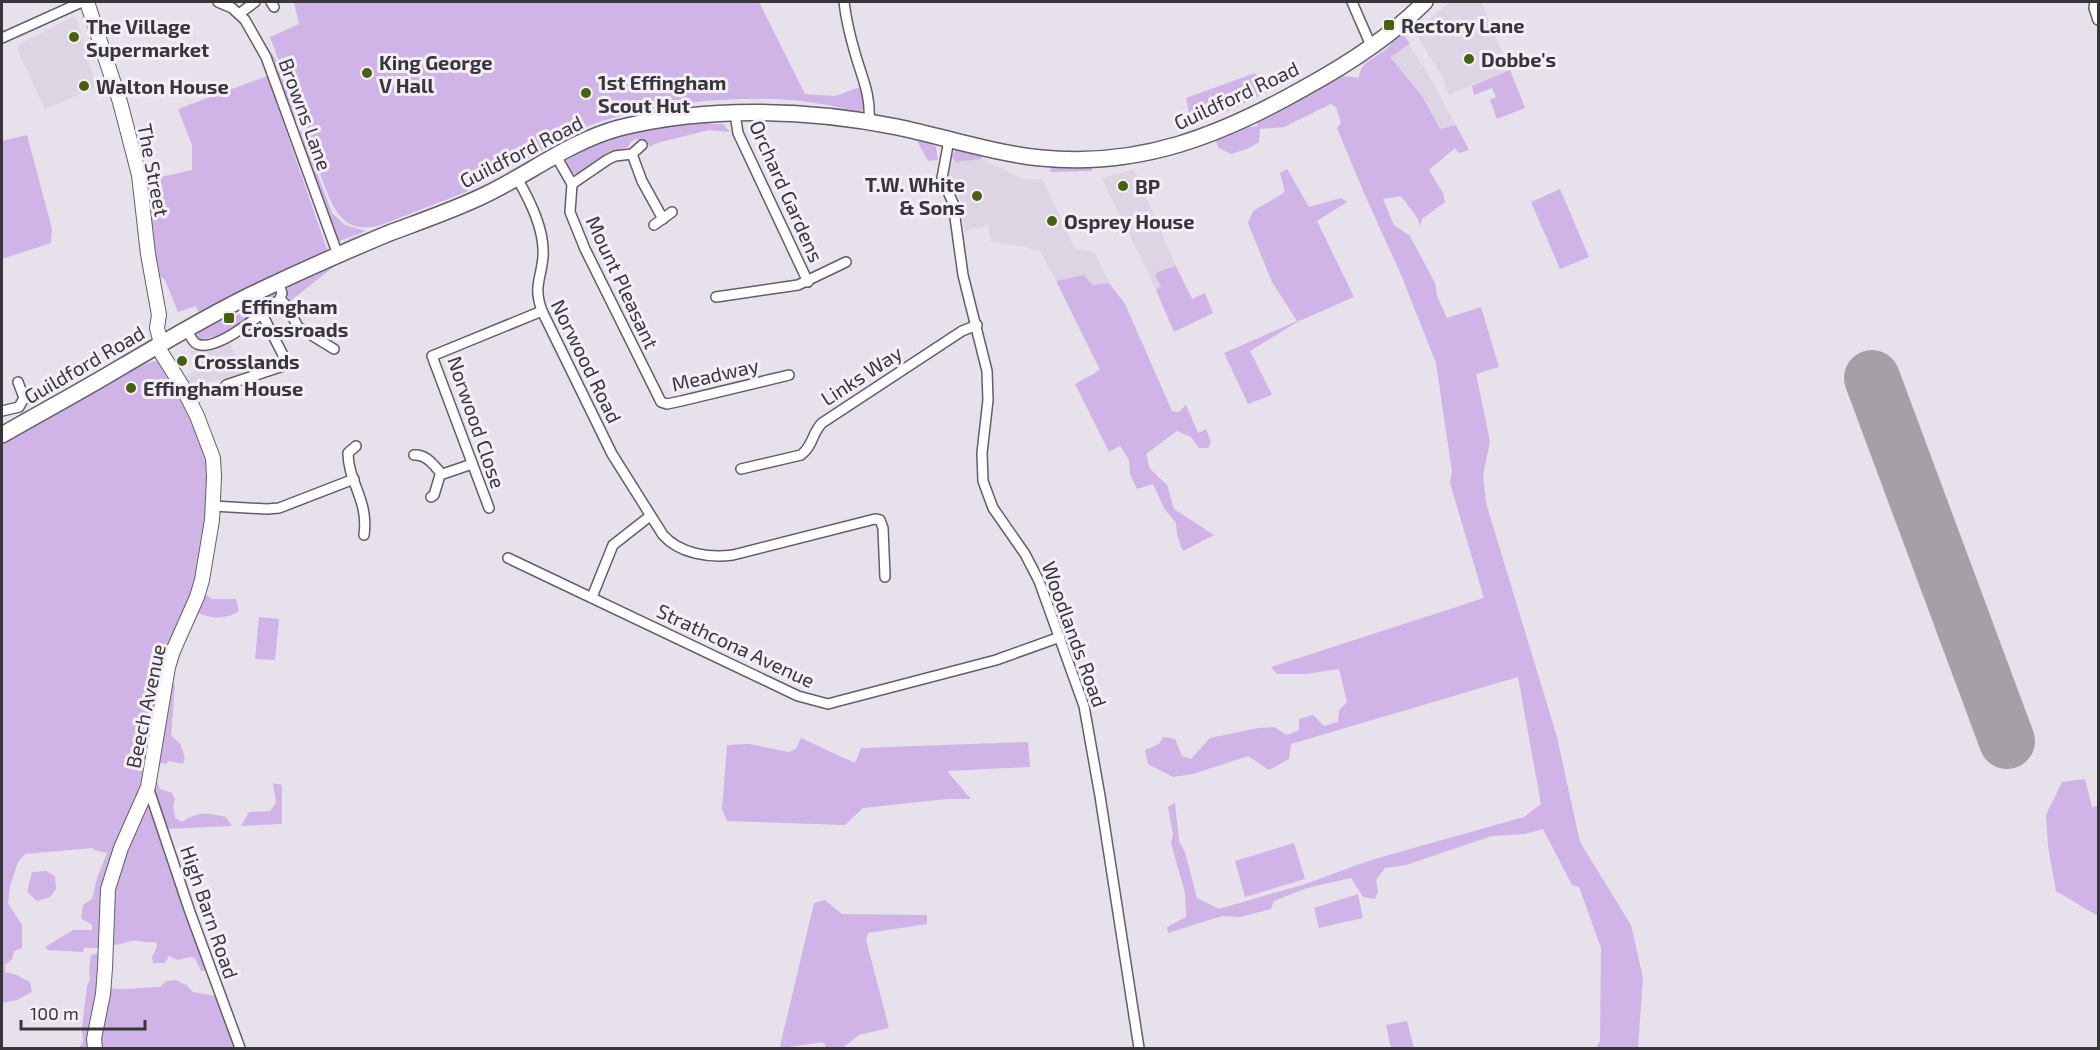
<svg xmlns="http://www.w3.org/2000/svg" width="2100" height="1050" viewBox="0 0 2100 1050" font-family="'Exo 2',sans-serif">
  <rect width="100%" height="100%" fill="#e6e1ea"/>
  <g fill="#ddd5e4">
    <path d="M1450,2H1481L1510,70L1449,95L1441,75L1415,31Z"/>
    <path d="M74,16L77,19L96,87L45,109L18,52L19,44Z"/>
    <path d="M1409,46L1424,67L1456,125L1440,129L1422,96L1389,56Z"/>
    <path d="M981,159L1024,179L1043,180L1075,249L1094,252L1109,283L1092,285L1084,275L1056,281L1039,250L991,241L988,225L965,231L959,194L949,184L947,177L950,162Z"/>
    <path d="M1134,169L1176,266L1158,273L1161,286L1156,290L1102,178Z"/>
    <path d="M229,340L242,374L187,388L183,377L194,372L192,365L194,362L190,351Z"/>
  </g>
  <g fill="#d0b4e8">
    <path d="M294,2H759L805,94L835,96L863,86V109L860,112C830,105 800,99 769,99C709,97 625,108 571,133L567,137L466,192L381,225C343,236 333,209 322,179C316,164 311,149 306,134L308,130L304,118L299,116L270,37L299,24Z"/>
    <path d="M1400,34L1404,35L1410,44L1390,57L1422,96L1440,129L1456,125L1469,150L1459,153L1455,148L1429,170L1443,193L1445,202L1422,219L1420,227L1418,219L1401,196L1383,199L1394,225L1410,236L1435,283L1437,296L1447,318L1481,307L1499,367L1476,374L1490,441L1483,475L1486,503L1557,737L1580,842L1631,925L1643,978L1638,1048H1596L1600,1041L1601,948L1579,887L1572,885L1543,829L1525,834L1492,836L1406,865L1385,868L1376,880L1378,891L1375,899L1363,897L1351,878L1307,888L1274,901L1271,909L1240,917L1222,916L1168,933L1167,927L1186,917L1185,893L1171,843L1173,835L1168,807L1175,803L1179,841L1185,852L1197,898L1219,909L1305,884L1371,860L1524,817L1541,804L1518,677L1291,744L1289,759L1269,770L1248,756L1193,774L1173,777L1148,764L1145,750L1159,744L1163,737L1175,739L1182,756L1191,759L1210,738L1258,728L1274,727L1287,735L1299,730V719L1313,715L1324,726L1338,722L1339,710L1347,702L1339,669L1306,674H1277L1271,667L1484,598L1450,483L1452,472L1436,363L1402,277L1364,193L1337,128L1341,123L1336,107L1331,104L1284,127L1260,129L1259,142L1249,148L1231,154L1219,148L1216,142L1217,137L1244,125L1250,127L1258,126L1255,119L1342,76L1359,78C1360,61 1375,59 1386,49C1391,45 1394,39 1400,34Z"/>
    <path d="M266,45L276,60L298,121L293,120Z"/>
    <path d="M1510,70L1525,108L1497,119L1490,100L1496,97L1492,88L1474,95L1472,86Z"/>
    <path d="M1255,73L1267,92L1224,113L1192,126L1186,98Z"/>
    <path d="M267,76L328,252L198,312L196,306L178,312L165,280L155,272L143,181L192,170V145L178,109Z"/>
    <path d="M790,104L829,108L857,113L775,108L579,137L578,135C587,128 601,125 612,122C670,105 730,104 790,104Z"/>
    <path d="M720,119L725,122L707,124H723L730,132L709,130L657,143L650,147L647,143L636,139L631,142L628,147L608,154L579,175L569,172L566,161L579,153L568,158L570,153L604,139L638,130Z"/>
    <path d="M301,130L332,213L345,225L366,231L337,242L299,135Z"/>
    <path d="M27,135L52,229L51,243L2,259V141Z"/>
    <path d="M916,139L930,143L936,147L938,160L928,161Z"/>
    <path d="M956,149L982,154L981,159L955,162L952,157Z"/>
    <path d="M1052,163L1092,166V171L1050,172Z"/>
    <path d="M1287,169L1309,207L1341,198L1347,202L1317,221L1354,297L1297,322L1250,351L1272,395L1248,404L1224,353L1297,321L1272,282L1248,223L1253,211L1285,192L1280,173Z"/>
    <path d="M486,184L489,189L343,246L340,244L351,238L454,199Z"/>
    <path d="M1560,189L1589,257L1560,269L1531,202Z"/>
    <path d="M333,263L336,265L289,302L287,289L291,282Z"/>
    <path d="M1176,266L1192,299L1205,293L1213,313L1174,332L1156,290L1161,286L1155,276L1158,272Z"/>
    <path d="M1084,275L1092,285L1109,283L1125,304L1172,411L1179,412L1186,405L1198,433L1206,429L1211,442L1208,448H1199L1191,437L1177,431L1146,454L1150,469L1167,485L1174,509L1214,535L1183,551L1177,535L1176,523L1164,508L1153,484L1137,489L1130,474L1129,460L1120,446L1109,452L1075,384L1100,370L1056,281Z"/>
    <path d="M273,292L276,293V296C261,315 224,339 199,339L197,337L198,332L227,318L229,320L244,311L243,306Z"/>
    <path d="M161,359L176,383L209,463V510L197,575L193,584L195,591L180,626L148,795L208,971H201L195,958L190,957L178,960L169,956L165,963H153L152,957L157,947L156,942C148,943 138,940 131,941C124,943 119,945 111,945L93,1048H79L83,1042L82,1028L87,986L90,979L89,968L91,955L99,953V948H84L83,952L48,950L45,947L73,930H92V925L81,918L83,905L92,899L97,878L107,853L94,850L93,848L25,854L18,862L10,886L8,903L22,925V948L14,951L12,959L5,965V972L17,975L30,982L32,992L17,1000L2,1003V442L121,377L143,365Z"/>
    <path d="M204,593L212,599H236L239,611C225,620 211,619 196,612Z"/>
    <path d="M259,617L279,619L275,660L255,659Z"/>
    <path d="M172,682L175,685L171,736L180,743L185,758L183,764L168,761L167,764L161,763L156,774L170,683Z"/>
    <path d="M801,738L855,763L861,748L1028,742L1030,767L947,771L971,799H947L863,808L845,825L727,821L722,809L727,745L749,744L789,752L796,749Z"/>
    <path d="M2085,779L2092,807L2098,806V916L2056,891L2048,846L2046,815L2062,782Z"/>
    <path d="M153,781L158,783L160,789L172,793L175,799L173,806L175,818L182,822C198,811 208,813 226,817L232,826L166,829L153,788Z"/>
    <path d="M273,783L282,785V824L241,826L249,812L270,811L276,803Z"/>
    <path d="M1294,843L1305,879L1245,897L1235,861Z"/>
    <path d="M46,871L55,876L56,889L50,897L37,901L27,892L32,872Z"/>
    <path d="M1358,894L1363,918L1319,928L1314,908Z"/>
    <path d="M825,900L842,914L927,915V924L868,933L866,940L889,1028L859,1035L843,1048H827L823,1042L782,1048L780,1046L814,903Z"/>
    <path d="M176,980L186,985L193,992L216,996L235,1048H98L108,988C125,991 142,987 160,987L166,981Z"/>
    <path d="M1407,1021L1414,1048H1391L1386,1025Z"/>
  </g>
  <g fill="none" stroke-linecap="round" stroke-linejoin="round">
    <path stroke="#a4a0a6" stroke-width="56" d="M1872,378L2007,741"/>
    <defs>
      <g id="street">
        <path d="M218,2L232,8L245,20L266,57L338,255"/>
        <path d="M271,2L274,7"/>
        <path d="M844,2C846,19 850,36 855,53C862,78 871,94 869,122"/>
        <path d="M1352,2L1372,48"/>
        <path d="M2095,2L2094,8L2098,20"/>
        <path d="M239,14L255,2"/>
        <path d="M2,38L82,2"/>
        <path d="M735,114L738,133L808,282"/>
        <path d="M949,140L942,178L953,203L963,275L987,371L988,400L982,453L983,481L993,508L1025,554L1039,581L1084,706L1100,796L1139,1048"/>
        <path d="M632,154L642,181L663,219"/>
        <path d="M556,156L572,184L570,212L585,249L661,402L667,404L681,401L789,375"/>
        <path d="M517,178C530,201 545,230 543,257C541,280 533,286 542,311L612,454L663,535C680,554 709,558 733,555L875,519L880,520L883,528L885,577"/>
        <path d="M572,184L607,160L615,156L632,154L642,145"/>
        <path d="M654,225L672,212"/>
        <path d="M716,297L798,285L846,262"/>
        <path d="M280,299L287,306L298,327L334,349"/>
        <path d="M186,328C189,333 192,342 197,344C217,353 265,311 280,299L282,293L278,282"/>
        <path d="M226,385L283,366V355L262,314"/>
        <path d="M2,411L19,407L24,398L18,382"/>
        <path d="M356,446L348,453C348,482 369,500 364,535"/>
        <path d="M414,455C427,454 434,466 442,474"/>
        <path d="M741,469L801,455C813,446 812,433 822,423L962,331L977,325"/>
        <path d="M431,497L434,495L440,475L472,464"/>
        <path d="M213,506L267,509L279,508L354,479"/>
        <path d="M489,508L432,356L542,311"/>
        <path d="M508,558L798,696L828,704L839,701L996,660L1060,637"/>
        <path d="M592,597L613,545L650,516"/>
        <path d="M148,787L190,912L240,1048"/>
      </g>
      <g id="secondary">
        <path d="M87,2L120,102L139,175L148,254L159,315L157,328L161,343"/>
        <path d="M95,1048L94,1039L103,994L105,968L108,889L121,848L148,787L168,667L173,651L197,597L202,580L212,520L214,477L213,458L197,416L182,386L157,346"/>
      </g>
      <path id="primary" d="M2,435C42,412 83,390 123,366C168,340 212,313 259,291C301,271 344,252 387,234C416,223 445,213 474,200C523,179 567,142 619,128C707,106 809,109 897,127C945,137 992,153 1041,158C1140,168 1222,135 1306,87C1350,63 1390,37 1425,2"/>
    </defs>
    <use href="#street" stroke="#635f67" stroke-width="12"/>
    <use href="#secondary" stroke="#635f67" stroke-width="16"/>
    <use href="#primary" stroke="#635f67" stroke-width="18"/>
    <use href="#street" stroke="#fff" stroke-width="9"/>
    <use href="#secondary" stroke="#fff" stroke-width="14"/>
    <use href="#primary" stroke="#fff" stroke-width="15"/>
  </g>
  <g fill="#476110" stroke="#f3eef7" stroke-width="2">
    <rect x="1383" y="19" width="12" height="12" rx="3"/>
    <circle cx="74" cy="37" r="6"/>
    <circle cx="1469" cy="59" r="6"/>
    <circle cx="367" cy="73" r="6"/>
    <circle cx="84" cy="86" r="6"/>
    <circle cx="586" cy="93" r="6"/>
    <circle cx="1123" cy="186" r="6"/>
    <circle cx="977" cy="196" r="6"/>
    <circle cx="1052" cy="221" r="6"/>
    <rect x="223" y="312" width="12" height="12" rx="3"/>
    <circle cx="182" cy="361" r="6"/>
    <circle cx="131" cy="388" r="6"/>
  </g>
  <g text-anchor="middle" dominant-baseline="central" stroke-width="6" stroke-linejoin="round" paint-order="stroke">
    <g font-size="20" font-weight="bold" fill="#383639" stroke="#f3eef7" text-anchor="start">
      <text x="1401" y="25">Rectory Lane</text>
      <text x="86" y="26">The Village<tspan x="86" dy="23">Supermarket</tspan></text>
      <text x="1481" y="59">Dobbe's</text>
      <text x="379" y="62">King George<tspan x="379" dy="23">V Hall</tspan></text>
      <text x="598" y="82">1st Effingham<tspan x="598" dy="23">Scout Hut</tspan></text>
      <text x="96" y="86">Walton House</text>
      <text x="965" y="184" text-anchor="end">T.W. White<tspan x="965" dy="23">&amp; Sons</tspan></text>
      <text x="1135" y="186">BP</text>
      <text x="1064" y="221">Osprey House</text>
      <text x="241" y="306">Effingham<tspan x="241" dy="23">Crossroads</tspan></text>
      <text x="194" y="361">Crosslands</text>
      <text x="143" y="388">Effingham House</text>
    </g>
    <g font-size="20" fill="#383639" stroke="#f3eef7">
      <text transform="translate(1236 95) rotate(-25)">Guildford Road</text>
      <text transform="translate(306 114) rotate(70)">Browns Lane</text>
      <text transform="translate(521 151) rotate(-27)">Guildford Road</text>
      <text transform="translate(154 170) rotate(79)">The Street</text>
      <text transform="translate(787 191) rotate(66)">Orchard Gardens</text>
      <text transform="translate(623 282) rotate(65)">Mount Pleasant</text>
      <text transform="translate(587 361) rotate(64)">Norwood Road</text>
      <text transform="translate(84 364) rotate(-30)">Guildford Road</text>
      <text transform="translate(715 374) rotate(-13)">Meadway</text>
      <text transform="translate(861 375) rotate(-33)">Links Way</text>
      <text transform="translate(477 422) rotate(71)">Norwood Close</text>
      <text transform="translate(1075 634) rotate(70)">Woodlands Road</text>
      <text transform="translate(736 645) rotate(25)">Strathcona Avenue</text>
      <text transform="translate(145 706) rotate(-78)">Beech Avenue</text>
      <text transform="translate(210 912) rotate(71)">High Barn Road</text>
    </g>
  </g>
  <rect width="2100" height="1050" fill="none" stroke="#383639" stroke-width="6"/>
  <path d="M21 1020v9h124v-9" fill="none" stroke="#383639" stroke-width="3"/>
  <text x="30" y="1020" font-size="18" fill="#383639" stroke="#f3eef7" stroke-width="4.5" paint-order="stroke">100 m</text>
</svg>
